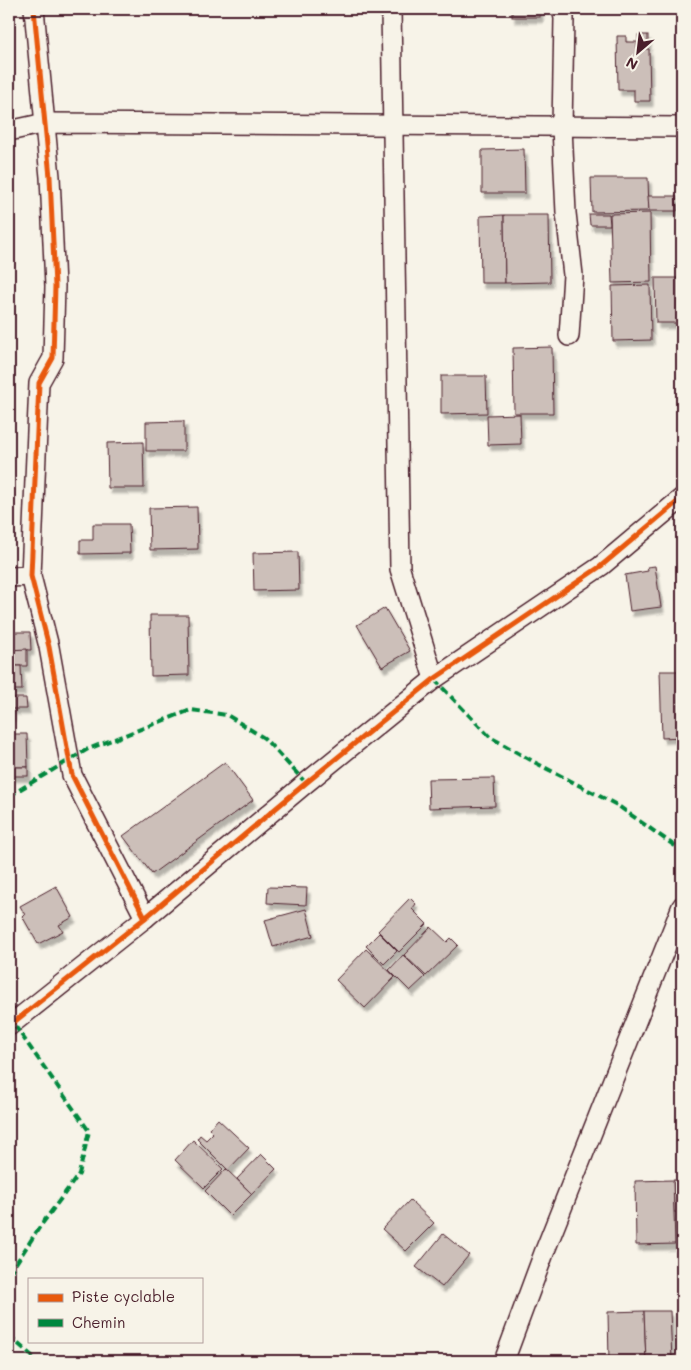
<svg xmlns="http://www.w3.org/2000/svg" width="691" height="1370" viewBox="0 0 691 1370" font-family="Mali,sans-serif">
  <defs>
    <filter id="shadow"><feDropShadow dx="3" dy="5.5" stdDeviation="1" flood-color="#0004"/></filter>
  </defs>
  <rect width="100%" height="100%" fill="#f7f3e8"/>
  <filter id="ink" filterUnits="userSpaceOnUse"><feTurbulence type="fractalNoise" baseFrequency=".02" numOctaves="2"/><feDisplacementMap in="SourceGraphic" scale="10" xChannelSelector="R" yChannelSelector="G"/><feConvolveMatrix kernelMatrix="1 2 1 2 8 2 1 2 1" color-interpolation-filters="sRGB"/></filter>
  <g filter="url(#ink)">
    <g fill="#ccbfb9" stroke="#4a1f2b" filter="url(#shadow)">
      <rect x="512" y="9" width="28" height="8"/>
      <rect x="638" y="35" width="10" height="11"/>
      <path d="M617,36H626V42H637V49H649L650,101H634V90H618Z"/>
      <path d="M524,149L525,193H482V150Z"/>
      <path d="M591,178H648L649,211L592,212Z"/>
      <path d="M648,196H676L677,211H649Z"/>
      <path d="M650,213L651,282L612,283L610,214Z"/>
      <path d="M589,214H609L610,225H590Z"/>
      <path d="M504,215L505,283H481L480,216Z"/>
      <path d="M504,215H549L550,282L505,283Z"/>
      <path d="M655,278H682V323H656Z"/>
      <path d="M650,285L651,340L613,341L612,286Z"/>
      <path d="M552,347L553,413H514L513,348Z"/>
      <path d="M441,376H486L487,413L441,414Z"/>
      <path d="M520,414L521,444L488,445L487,415Z"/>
      <path d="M184,421V451H146V422Z"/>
      <path d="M143,442L144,488H108L107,443Z"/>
      <path d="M197,507L198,549L150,550L149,508Z"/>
      <path d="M93,524H129L130,553L80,554V540H93Z"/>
      <path d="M298,552L299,590L254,591L253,553Z"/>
      <path d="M655,566L661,607L630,611L625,575L648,571L647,567Z"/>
      <path d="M9,600L10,632H30L31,650H9Z"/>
      <path d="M385,608L410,651L382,667L357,625Z"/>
      <path d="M150,615H188L189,675L151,676Z"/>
      <path d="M27,649V666H9V650Z"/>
      <path d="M9,666H21L22,690H9Z"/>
      <path d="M660,671H682V737L662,738Z"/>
      <path d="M9,690H11L12,716H9Z"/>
      <path d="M12,698H26L27,709H12Z"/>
      <path d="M9,734H11L12,767H9Z"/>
      <path d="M11,734H27L28,767H12Z"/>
      <path d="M225,762L253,800L152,874L123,836Z"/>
      <rect x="9" y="767" width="19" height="9"/>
      <path d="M494,778L495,806L429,808L428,779Z"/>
      <path d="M56,886L73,917L59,925L63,931L38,944L22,916L25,915L20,906Z"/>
      <path d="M268,887L307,888L306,905L267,903Z"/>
      <path d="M410,898L416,904L412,909L427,924L399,952L378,931Z"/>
      <path d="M306,909L313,936L273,947L265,920Z"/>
      <path d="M431,927L447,942L451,938L458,945L426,976L404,955Z"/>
      <path d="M379,933L397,951L384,964L366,946Z"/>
      <path d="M366,949L395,977L365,1008L336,980Z"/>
      <path d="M403,955L425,977L410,991L389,970Z"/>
      <path d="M218,1119L249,1148L228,1170L197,1139L200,1135L206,1140L213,1133L209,1129Z"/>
      <path d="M193,1140L223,1169L204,1188L175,1160Z"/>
      <path d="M261,1154L276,1169L252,1194L237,1179Z"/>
      <path d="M226,1169L252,1194L230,1216L205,1191Z"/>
      <path d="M673,1180H682V1212H674Z"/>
      <path d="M673,1180L675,1244L636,1245L635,1181Z"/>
      <path d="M410,1200L434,1223L406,1251L382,1229Z"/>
      <path d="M443,1234L469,1255L442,1287L416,1267Z"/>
      <path d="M644,1311L646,1361H609L608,1312Z"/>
      <path d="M644,1311H670L672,1361H646Z"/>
    </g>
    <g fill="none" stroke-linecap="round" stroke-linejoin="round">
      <defs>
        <g id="street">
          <path d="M34,9L50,177L55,286L53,358L39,383L31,576L49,647L72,775L145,918"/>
          <path d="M391,9L400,569L434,679"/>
          <path d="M562,9L564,18L562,127L566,213L573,275L569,336"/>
          <path d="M9,131L45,123L682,127"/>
          <path d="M9,577L31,576"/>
          <path d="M9,1026L145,918L306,783L434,679L601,566L682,498"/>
          <path d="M504,1361L544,1253L682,906"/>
        </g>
      </defs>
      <use href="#street" stroke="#4a1f2b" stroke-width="22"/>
      <use href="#street" stroke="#f7f3e8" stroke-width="19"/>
      <g stroke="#00873e" stroke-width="4" stroke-dasharray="8 4" stroke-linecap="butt">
        <path d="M434,679L490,737L536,763L617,805L682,851"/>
        <path d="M9,796L88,749L191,710L227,715L264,738L306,783"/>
        <path d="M9,1274L39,1228L79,1174L89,1131L13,1023"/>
        <path d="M9,1336L38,1361"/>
      </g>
      <defs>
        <g id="cycleway">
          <path d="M34,9L50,177L55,286L53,358L39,383L31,576L49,647L72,775L145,918"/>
          <path d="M9,1026L145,918L306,783L434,679L601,566L682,498"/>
        </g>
      </defs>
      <use href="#cycleway" stroke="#f7f3e8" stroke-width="8"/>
      <use href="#cycleway" stroke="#e8590c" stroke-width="5"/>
    </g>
  </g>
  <rect width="691" height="1370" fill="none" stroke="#f7f3e8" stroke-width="30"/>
  <rect x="15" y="15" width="661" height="1340" fill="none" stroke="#4a1f2b" stroke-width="2" filter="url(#ink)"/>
  <rect x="28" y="1278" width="175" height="65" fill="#f7f3e8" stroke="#b29e9c"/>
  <rect x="38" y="1294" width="25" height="8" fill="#e8590c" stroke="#b29e9c"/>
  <text x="72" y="1302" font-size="15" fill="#4a1f2b">Piste cyclable</text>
  <rect x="38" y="1319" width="25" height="8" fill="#00873e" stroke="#b29e9c"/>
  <text x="72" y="1328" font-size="15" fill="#4a1f2b">Chemin</text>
  <g transform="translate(638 52) rotate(208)" stroke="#f7f3e8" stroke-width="4" paint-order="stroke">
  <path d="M0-4L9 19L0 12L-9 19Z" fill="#4a1f2b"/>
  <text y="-8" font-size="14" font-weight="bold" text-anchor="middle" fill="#4a1f2b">N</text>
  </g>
</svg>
